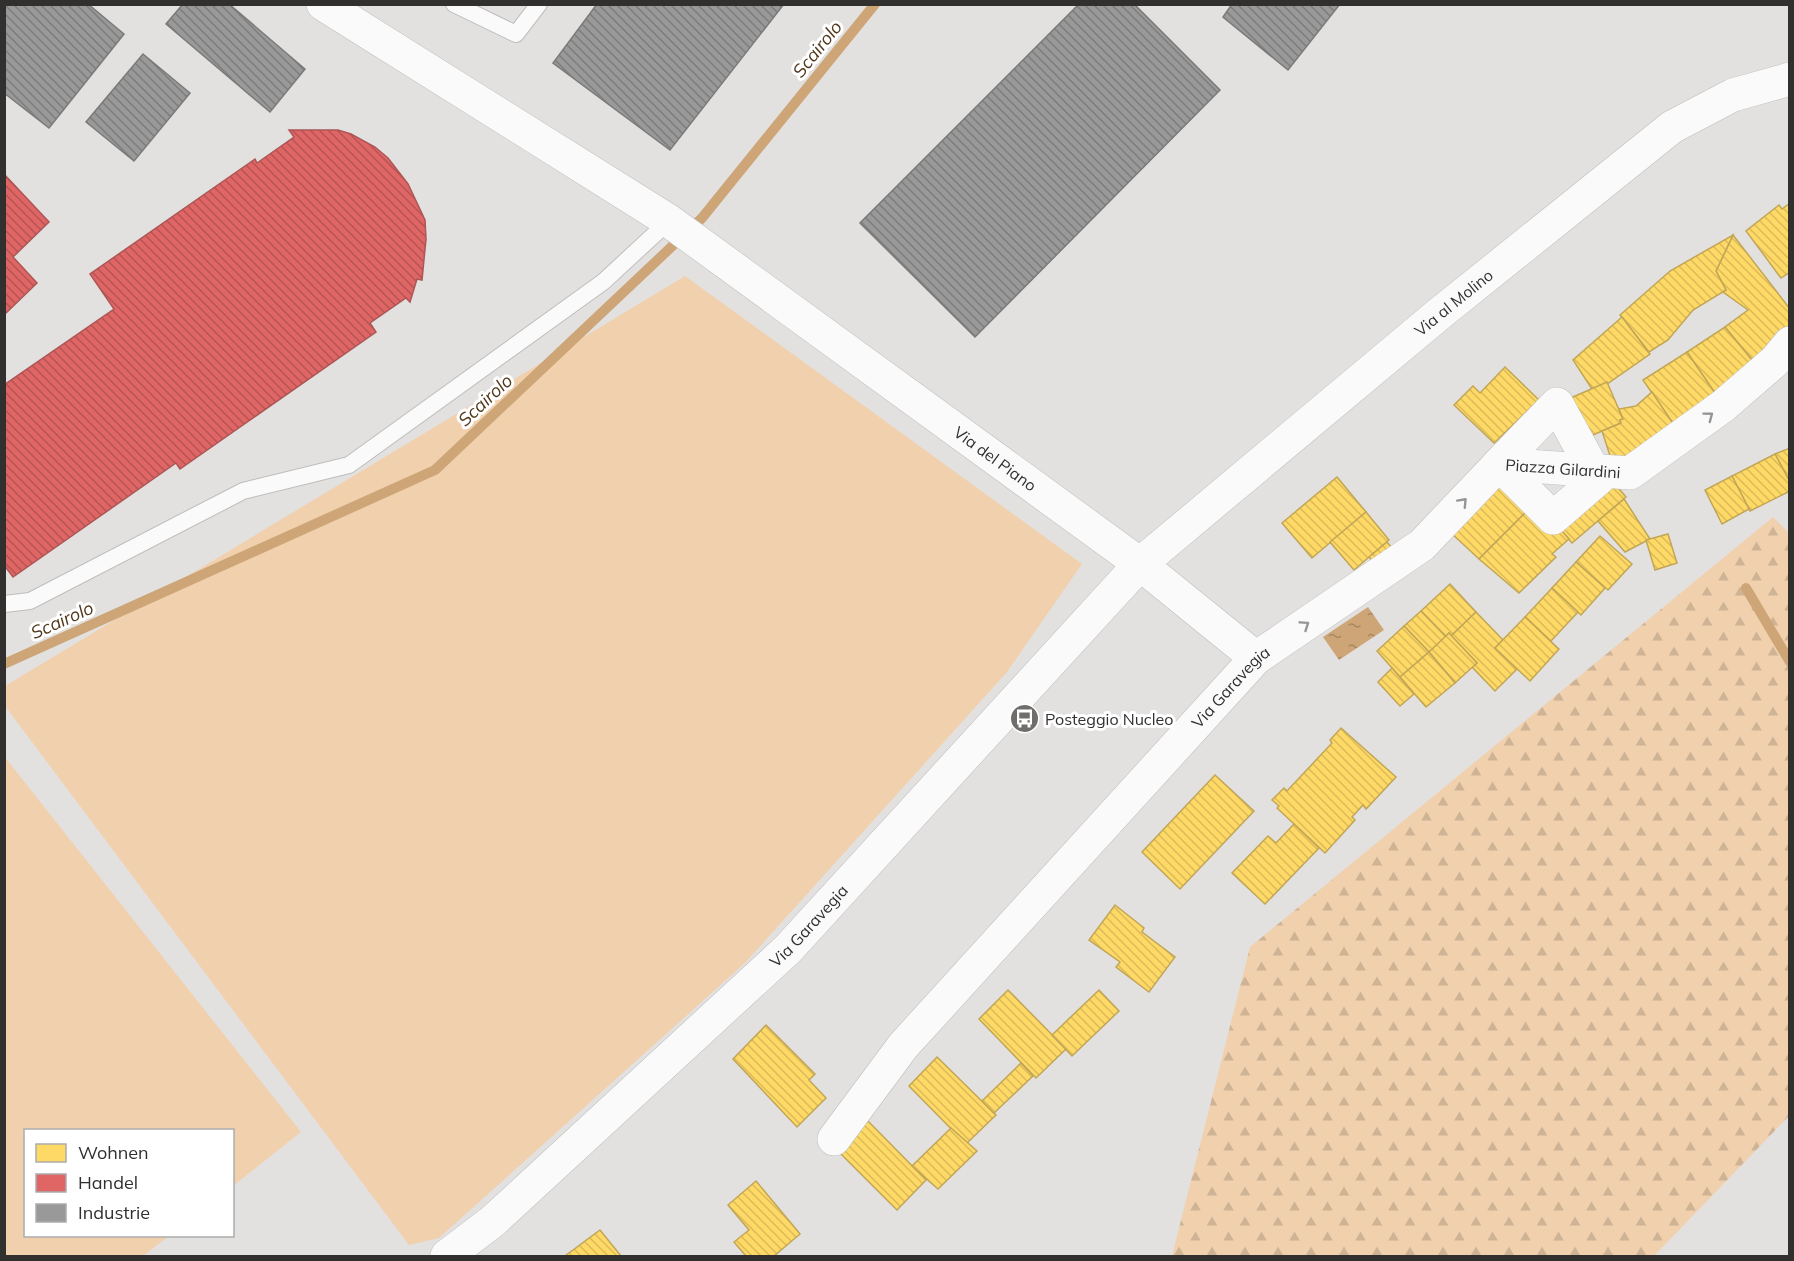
<svg xmlns="http://www.w3.org/2000/svg" width="1794" height="1261" viewBox="0 0 1794 1261" font-family="Mulish,sans-serif">
  <defs>
    <pattern id="forest-firs" width="22" height="20" patternUnits="userSpaceOnUse" patternTransform="scale(1.5)"><rect width="22" height="20" fill="#f0d0ad"/><path d="M5 1l3.5 6h-7zM16 11l3.5 6h-7z" fill="#ceb395"/></pattern>
    <pattern id="water-ripples" width="26" height="14" patternUnits="userSpaceOnUse" patternTransform="scale(1.5)"><rect width="26" height="14" fill="#cda576"/><path d="M2 4q2-2 4 0t4 0M15 11q2-2 4 0t4 0" fill="none" stroke="#a78761"/></pattern>
    <pattern id="homes-back-hatch" width="6" height="6" patternUnits="userSpaceOnUse" patternTransform="scale(1.5)"><rect width="6" height="6" fill="#ffd966"/><path d="M-1 5l2 2M0 0l6 6M5-1l2 2" fill="none" stroke="#dbbb59"/></pattern>
    <pattern id="shops-back-hatch" width="6" height="6" patternUnits="userSpaceOnUse" patternTransform="scale(1.5)"><rect width="6" height="6" fill="#e06666"/><path d="M-1 5l2 2M0 0l6 6M5-1l2 2" fill="none" stroke="#b65454"/></pattern>
    <pattern id="industry-back-hatch" width="6" height="6" patternUnits="userSpaceOnUse" patternTransform="scale(1.5)"><rect width="6" height="6" fill="#999"/><path d="M-1 5l2 2M0 0l6 6M5-1l2 2" fill="none" stroke="#7d7d7d"/></pattern>
  </defs>
  <rect width="100%" height="100%" fill="#e3e1e0"/>
  <g fill="#f0d0ad">
    <path d="M685,276L1082,564L1007,672L745,963L439,1238L409,1245L5,706V686Z"/>
    <path d="M4,756L301,1132L233,1186L232,1130H26V1236H169L143,1256H5Z"/>
  </g>
  <path fill="url(#forest-firs)" d="M1773,517L1790,534L1789,1116L1654,1256H1172L1250,947Z"/>
  <path fill="url(#water-ripples)" d="M1368,607L1384,630L1339,660L1323,637Z"/>
  <g fill="url(#homes-back-hatch)" stroke="#c1a656" stroke-width="1.5">
    <path d="M1790,203V272L1781,278L1746,231L1779,205L1782,209Z"/>
    <path d="M1733,235L1790,309V327L1756,365L1725,327L1748,310L1723,292L1726,290L1716,271Z"/>
    <path d="M1733,235L1716,271L1726,290L1693,310L1668,340L1649,352L1620,315L1670,271Z"/>
    <path d="M1622,317L1650,354L1607,384L1592,389L1573,360Z"/>
    <path d="M1725,327L1756,365L1717,396L1687,352Z"/>
    <path d="M1687,352L1717,396L1676,428L1643,380Z"/>
    <path d="M1505,367L1539,400L1494,443L1454,405L1473,386L1480,393Z"/>
    <path d="M1607,382L1623,419L1620,420L1621,423L1581,440L1564,401Z"/>
    <path d="M1652,392L1676,428L1614,468L1602,431L1621,423L1620,420L1623,419L1619,409L1636,406Z"/>
    <path d="M1790,448V482L1775,454Z"/>
    <path d="M1775,454L1790,482V491L1750,511L1732,476Z"/>
    <path d="M1505,473L1532,506L1479,559L1449,531Z"/>
    <path d="M1607,475L1626,497L1572,543L1553,521Z"/>
    <path d="M1732,476L1749,509L1722,524L1705,490Z"/>
    <path d="M1337,477L1366,512L1312,558L1282,523Z"/>
    <path d="M1624,499L1650,539L1625,552L1598,521Z"/>
    <path d="M1532,506L1553,521L1569,539L1552,554L1556,557L1519,593L1479,559Z"/>
    <path d="M1366,512L1389,540L1354,570L1330,542Z"/>
    <path d="M1668,534L1677,563L1655,570L1646,540Z"/>
    <path d="M1600,536L1632,564L1608,590L1576,562Z"/>
    <path d="M1387,542L1396,553L1378,568L1369,557Z"/>
    <path d="M1576,562L1605,588L1581,615L1552,588Z"/>
    <path d="M1450,584L1476,612L1451,636L1449,633L1446,637L1421,611Z"/>
    <path d="M1552,588L1578,612L1551,641L1525,617Z"/>
    <path d="M1421,611L1446,637L1429,652L1404,626Z"/>
    <path d="M1476,612L1503,640L1495,648L1517,669L1495,691L1472,667L1477,663L1451,636Z"/>
    <path d="M1525,617L1559,649L1530,681L1495,648Z"/>
    <path d="M1404,626L1429,652L1400,677L1377,651Z"/>
    <path d="M1449,633L1477,663L1455,683L1429,652Z"/>
    <path d="M1429,652L1455,683L1426,707L1400,677Z"/>
    <path d="M1392,668L1414,694L1400,706L1378,682Z"/>
    <path d="M1341,728L1396,777L1366,809L1363,805L1352,817L1355,820L1325,853L1277,808L1279,806L1272,800L1284,788L1287,791L1332,743L1330,740Z"/>
    <path d="M1215,775L1254,811L1180,889L1142,852Z"/>
    <path d="M1294,824L1319,848L1265,904L1232,873L1268,836L1276,843Z"/>
    <path d="M1115,905L1144,928L1142,932L1175,957L1149,992L1116,967L1120,962L1089,940Z"/>
    <path d="M1008,990L1066,1049L1036,1078L979,1019Z"/>
    <path d="M1099,990L1119,1011L1072,1056L1052,1035Z"/>
    <path d="M766,1025L815,1074L809,1080L826,1098L797,1127L733,1059Z"/>
    <path d="M937,1057L996,1115L966,1144L909,1086Z"/>
    <path d="M1021,1063L1033,1076L994,1113L982,1101Z"/>
    <path d="M868,1121L926,1180L897,1210L838,1151Z"/>
    <path d="M951,1128L977,1151L938,1189L912,1166Z"/>
    <path d="M756,1181L800,1234L774,1256H746L734,1242L749,1230L728,1205Z"/>
    <path d="M600,1230L621,1256H565Z"/>
  </g>
  <g fill="url(#shops-back-hatch)" stroke="#ac5656" stroke-width="1.5">
    <path d="M289,130H338L351,134L375,147L388,158L408,184L425,220L426,239L422,280L417,279L410,302L406,298L370,323L376,332L180,469L176,463L13,577L4,565V385L114,309L90,274L255,159L257,163L294,137Z"/>
    <path d="M4,174L49,222L13,257L37,283L4,315Z"/>
  </g>
  <g fill="url(#industry-back-hatch)" stroke="#7a7a79" stroke-width="1.5">
    <path d="M4,4H88L124,34L49,128L4,93Z"/>
    <path d="M183,4H229L305,69L270,112L166,24Z"/>
    <path d="M597,4H784L670,150L553,63Z"/>
    <path d="M1079,4H1134L1220,90L975,337L860,223Z"/>
    <path d="M1232,4H1340L1288,70L1223,17Z"/>
    <path d="M143,54L190,93L134,161L86,122Z"/>
  </g>
  <g fill="none" stroke-linecap="round" stroke-linejoin="round">
    <g stroke="#cda576" stroke-width="10">
      <path d="M1746,588L1790,662"/>
      <path d="M4,664L435,470L702,218L875,4"/>
    </g>
    <defs>
      <g id="service">
        <path d="M454,4L516,34L539,4"/>
        <path d="M4,604L30,601L243,491L349,465L603,282L669,221"/>
      </g>
      <g id="minor">
        <path id="s1" d="M323,4L669,221L1140,564L1256,658"/>
        <path d="M1557,404L1598,479L1553,518L1499,464Z"/>
        <path id="s2" d="M834,1139L903,1046L1256,658L1422,545L1499,464L1630,473L1723,406L1775,361L1790,343"/>
        <path id="s3" d="M447,1256L493,1221L788,949L1140,564L1439,314L1672,127L1733,95L1790,79"/>
      </g>
    </defs>
    <use href="#service" stroke="#bebdbc" stroke-width="18"/>
    <use href="#minor" stroke="#bebdbc" stroke-width="34"/>
    <use href="#service" stroke="#fbfafa" stroke-width="16"/>
    <use href="#minor" stroke="#fbfafa" stroke-width="33"/>
  </g>
  <defs><path id="oneway-chevron" d="M-2-3.5L2.5 0L-2 3.5" fill="none" stroke-width="1.6" stroke-linecap="round" stroke-linejoin="round" transform="scale(1.5)"/></defs>
  <g stroke="#969594">
    <use href="#oneway-chevron" transform="translate(1709 416) rotate(-37)"/>
    <use href="#oneway-chevron" transform="translate(1463 502) rotate(-47)"/>
    <use href="#oneway-chevron" transform="translate(1305 625) rotate(-34)"/>
  </g>
  <defs>
    <symbol id="bus-disc" viewBox="-11 -11 22 22"><circle r="9.5" fill="#6f6e6d" stroke="#fff"/><path d="M-5-6H5V4H4V6H2V4H-2V6H-4V4H-5ZM-3.5-4V0h7V-4ZM-3.5 1.2v1.5H-2V1.2ZM2 1.2v1.5H3.5V1.2Z" fill="#fff"/></symbol>
  </defs>
  <g fill-rule="evenodd">
    <use href="#bus-disc" x="1008" y="702" width="33" height="33"/>
  </g>
  <g text-anchor="middle" dominant-baseline="central" stroke-width="6" stroke-linejoin="round" paint-order="stroke">
    <g font-size="16" fill="#31302f" stroke="#fff">
      <text stroke="none"><textPath href="#s3" startOffset="1389">Via al Molino</textPath></text>
      <text stroke="none"><textPath href="#s1" startOffset="812">Via del Piano</textPath></text>
      <text stroke="none"><textPath href="#s2" startOffset="1017">Piazza Gilardini</textPath></text>
      <text stroke="none"><textPath href="#s2" startOffset="602">Via Garavegia</textPath></text>
      <text stroke="none"><textPath href="#s3" startOffset="490">Via Garavegia</textPath></text>
    </g>
    <g font-size="16" fill="#31302f" stroke="#fff" text-anchor="start">
      <text x="1045" y="719">Posteggio Nucleo</text>
    </g>
    <g font-size="18" font-style="italic" fill="#51381b" stroke="#fff">
      <text transform="translate(817 49) rotate(-51)">Scairolo</text>
      <text transform="translate(485 400) rotate(-43)">Scairolo</text>
      <text transform="translate(62 620) rotate(-24)">Scairolo</text>
    </g>
  </g>
  <rect width="1794" height="1261" fill="none" stroke="#31302f" stroke-width="12"/>
  <rect x="24" y="1129" width="210" height="108" fill="#ffffff" stroke="#adacac" stroke-width="1.5"/>
  <rect x="36" y="1144" width="30" height="18" fill="#ffd966" stroke="#adacac" stroke-width="1.5"/>
  <text x="78" y="1159" font-size="18" fill="#31302f">Wohnen</text>
  <rect x="36" y="1174" width="30" height="18" fill="#e06666" stroke="#adacac" stroke-width="1.5"/>
  <text x="78" y="1189" font-size="18" fill="#31302f">Handel</text>
  <rect x="36" y="1204" width="30" height="18" fill="#999999" stroke="#adacac" stroke-width="1.5"/>
  <text x="78" y="1219" font-size="18" fill="#31302f">Industrie</text>
</svg>
